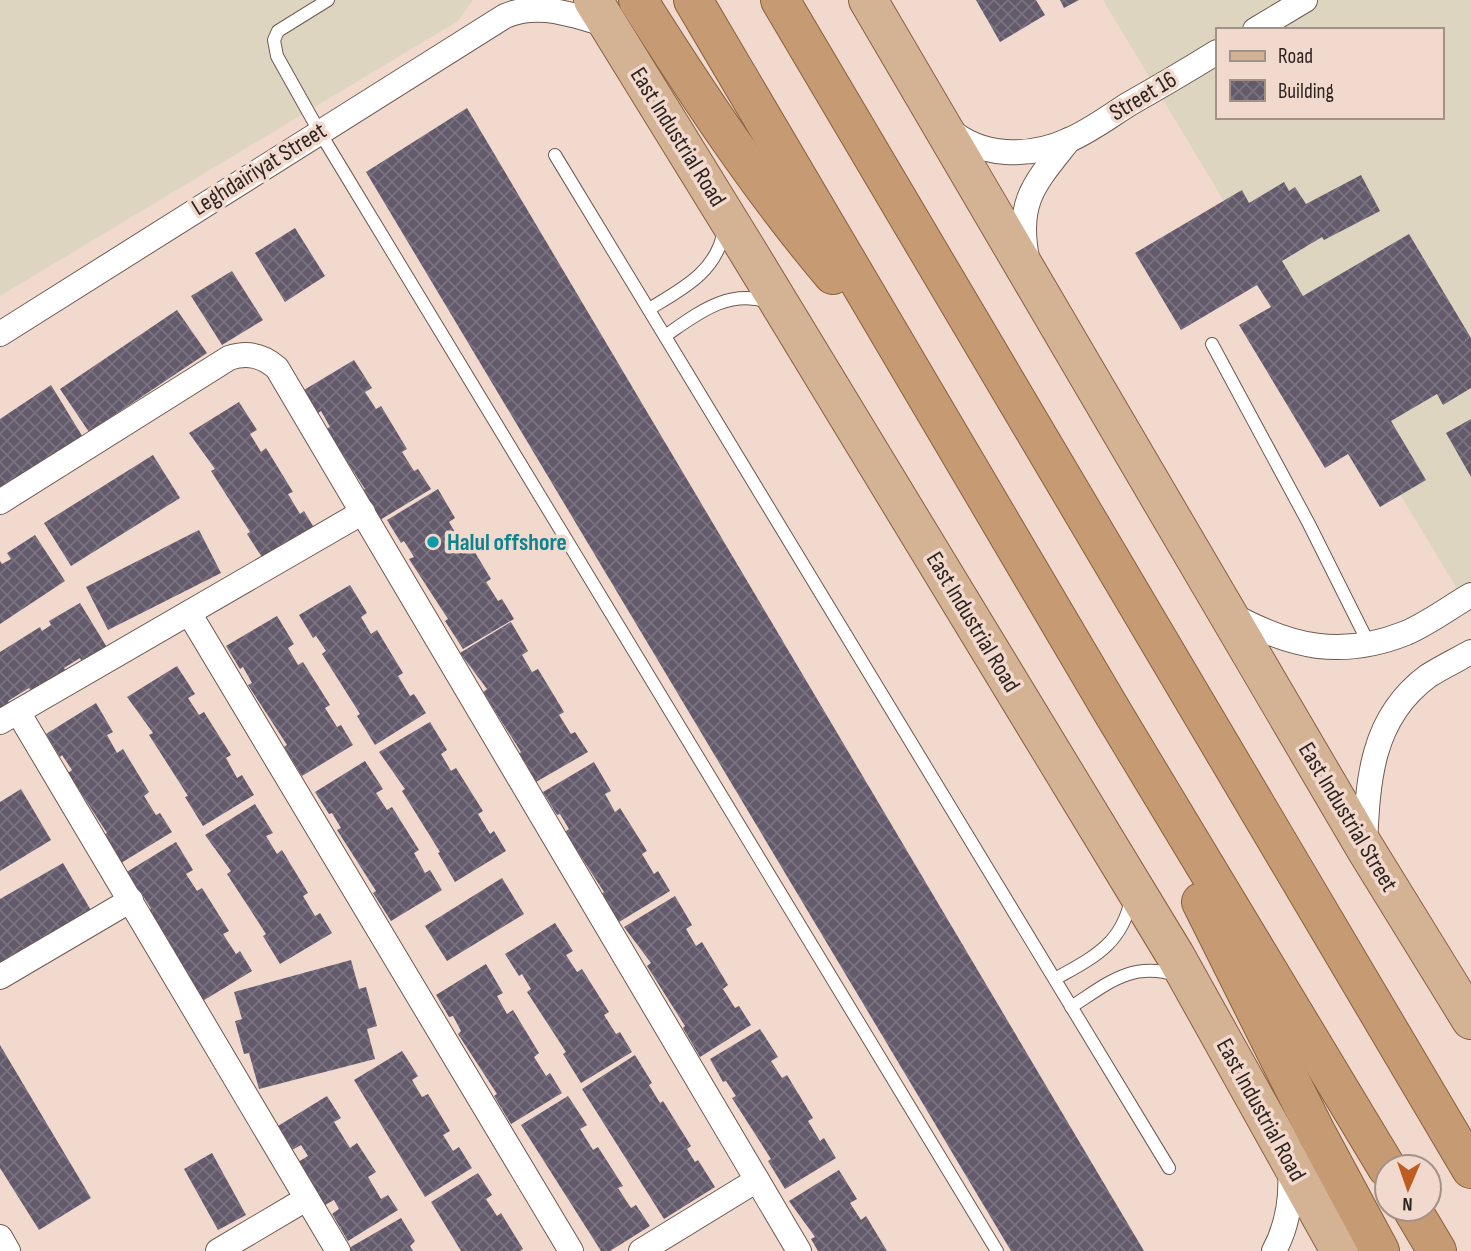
<svg xmlns="http://www.w3.org/2000/svg" width="1471" height="1251" viewBox="0 0 1471 1251" font-family="'Sofia Sans Condensed',sans-serif">
  <defs>
    <pattern id="building-cross-hatch" width="8" height="8" patternUnits="userSpaceOnUse" patternTransform="scale(1.75)"><rect width="8" height="8" fill="#635a6c"/><path d="M0 0l8 8M0 8l8-8" fill="none" stroke="#7a7380"/></pattern>
  </defs>
  <rect width="100%" height="100%" fill="#f2d9ce"/>
  <g fill="#ddd5c0" fill-rule="evenodd">
    <path d="M0,0H473L458,21L0,296Z"/>
    <path d="M1103,0H1471V612ZM1217,30H1441V117H1217Z"/>
  </g>
  <g fill="url(#building-cross-hatch)">
    <path d="M976,0H1036L1045,15L1000,42Z"/>
    <path d="M1060,0H1079L1064,8Z"/>
    <path d="M467,108L1144,1251H1011L366,172Z"/>
    <path d="M1361,175L1380,211L1324,240L1322,237L1282,261L1303,296L1409,234L1471,338V388L1443,405L1437,394L1391,421L1426,480L1380,507L1348,454L1325,468L1239,325L1271,307L1257,285L1181,330L1135,253L1242,190L1249,203L1284,182L1289,191L1295,187L1306,204Z"/>
    <path d="M295,228L325,276L285,302L255,253Z"/>
    <path d="M232,271L263,320L222,345L191,296Z"/>
    <path d="M177,310L207,353L89,432L60,389Z"/>
    <path d="M354,360L372,388L365,392L376,409L381,406L407,449L402,452L414,471L418,469L431,489L380,520L362,491L365,489L326,429L330,427L321,411L318,413L304,390Z"/>
    <path d="M51,385L84,439L0,492V419Z"/>
    <path d="M239,402L257,430L250,434L261,452L266,448L293,492L288,494L300,514L304,511L316,531L265,562L247,534L250,532L211,471L215,469L189,433Z"/>
    <path d="M1471,419V477L1446,433Z"/>
    <path d="M153,455L180,498L71,566L44,523Z"/>
    <path d="M438,489L455,518L449,522L459,539L465,536L491,579L486,582L498,601L502,599L514,619L463,649L445,621L448,619L409,559L414,557L404,541L401,543L387,520Z"/>
    <path d="M199,530L221,573L108,630L86,587Z"/>
    <path d="M35,535L65,581L0,624V561L2,564L11,559L7,553Z"/>
    <path d="M350,585L367,613L361,617L371,634L377,630L403,673L398,676L410,696L414,694L426,713L375,745L357,716L360,714L322,654L326,651L316,636L313,638L299,615Z"/>
    <path d="M80,603L108,649L83,664L80,658L64,668L67,673L33,693L29,688L8,701L12,706L0,714V652L40,627L42,631L51,625L49,621Z"/>
    <path d="M277,616L294,644L288,648L298,665L303,662L330,705L325,708L337,727L341,725L353,745L302,776L284,747L287,745L248,685L252,683L243,667L240,669L226,646Z"/>
    <path d="M511,622L528,651L522,655L532,672L538,669L564,712L559,715L571,734L575,732L588,752L536,782L519,754L521,752L483,692L487,689L460,653Z"/>
    <path d="M177,666L195,694L188,698L199,715L204,712L231,755L226,758L237,778L242,775L254,795L203,826L185,797L188,796L149,735L153,733L127,697Z"/>
    <path d="M96,703L113,732L107,735L117,753L123,749L149,792L144,796L156,815L160,813L172,832L121,863L104,835L107,833L68,773L72,770L62,755L60,757L46,734Z"/>
    <path d="M430,722L447,750L441,754L451,771L456,768L483,811L478,814L490,834L494,831L506,851L455,882L438,853L440,852L402,791L405,789L379,752Z"/>
    <path d="M365,761L383,789L376,793L387,810L392,807L419,850L414,853L425,873L430,870L442,890L391,921L373,893L376,891L337,830L341,828L332,813L329,814L315,792Z"/>
    <path d="M594,762L611,791L605,794L615,812L620,808L647,851L642,854L654,874L658,871L670,891L619,922L602,894L604,892L565,832L569,829L560,814L557,815L543,792Z"/>
    <path d="M21,789L51,840L0,871V802Z"/>
    <path d="M255,804L273,833L266,836L277,854L282,850L308,893L303,896L315,916L320,913L332,933L280,964L263,936L266,934L227,874L231,871L205,835Z"/>
    <path d="M176,842L193,870L186,874L197,891L202,888L229,931L223,934L236,954L240,951L252,971L201,1002L147,911L151,909L142,894L139,895L125,873Z"/>
    <path d="M63,863L92,912L0,965V899Z"/>
    <path d="M502,878L524,914L447,961L425,926Z"/>
    <path d="M675,896L692,925L686,929L696,946L702,942L728,985L723,989L735,1008L739,1006L751,1025L700,1057L683,1028L685,1026L647,966L651,963L624,927Z"/>
    <path d="M555,923L573,951L566,955L577,972L582,969L609,1012L604,1015L616,1034L620,1032L632,1052L581,1083L563,1054L566,1052L527,992L531,989L522,974L519,976L505,954Z"/>
    <path d="M351,960L359,989L366,987L377,1026L367,1029L375,1059L259,1089L249,1053L244,1054L235,1021L242,1019L234,992Z"/>
    <path d="M486,964L503,993L497,996L507,1014L513,1010L539,1053L534,1057L546,1076L550,1073L562,1093L511,1124L494,1096L497,1094L458,1034L461,1031L453,1016L449,1017L436,995Z"/>
    <path d="M760,1029L778,1057L771,1061L782,1078L787,1075L813,1118L808,1121L820,1141L824,1138L836,1158L785,1189L768,1161L771,1159L732,1098L736,1096L726,1081L723,1082L710,1059Z"/>
    <path d="M0,1045L91,1198L39,1230L0,1168Z"/>
    <path d="M402,1051L418,1076L412,1080L422,1097L428,1094L450,1131L443,1135L453,1151L459,1147L472,1168L425,1197L354,1080Z"/>
    <path d="M635,1055L652,1083L649,1085L660,1103L663,1101L691,1146L687,1149L695,1162L698,1160L715,1187L664,1219L582,1089Z"/>
    <path d="M327,1096L341,1118L334,1122L350,1148L357,1143L376,1172L368,1177L381,1199L388,1195L398,1210L348,1241L332,1214L339,1209L334,1200L325,1205L298,1162L308,1156L301,1145L292,1150L278,1126Z"/>
    <path d="M568,1096L587,1125L580,1129L593,1150L598,1147L623,1186L618,1188L631,1208L636,1205L650,1226L610,1251H601L521,1125Z"/>
    <path d="M212,1153L246,1215L218,1230L184,1169Z"/>
    <path d="M839,1170L857,1199L850,1203L861,1220L866,1216L887,1251H818L811,1239L815,1237L789,1201Z"/>
    <path d="M478,1173L492,1195L486,1199L497,1216L501,1213L523,1249L520,1251H461L431,1202Z"/>
    <path d="M401,1218L415,1241L410,1246L413,1251H351L349,1248Z"/>
  </g>
  <g fill="none" stroke-linecap="round" stroke-linejoin="round">
    <defs>
      <g id="service">
        <path d="M328,0L278,31L274,40L277,56L319,131L997,1251"/>
        <path d="M555,155L1169,1168"/>
        <path d="M649,309C682,289 717,272 724,230"/>
        <path d="M665,336C697,314 728,288 769,302"/>
        <path d="M1212,344L1309,524L1369,644"/>
        <path d="M1055,979C1092,958 1122,945 1131,899"/>
        <path d="M1071,1007C1107,984 1131,961 1176,975"/>
      </g>
      <g id="minor">
        <path d="M1255,30L1305,0"/>
        <path d="M948,128C980,158 1030,158 1069,140C1090,131 1110,116 1129,104C1159,87 1188,70 1217,52"/>
        <path d="M1027,258C1016,201 1035,183 1069,140"/>
        <path d="M0,334L505,16C540,1 573,16 609,25"/>
        <path d="M0,502L229,358C247,352 262,355 277,368L799,1251"/>
        <path d="M189,613L571,1251"/>
        <path d="M1232,615C1291,647 1341,659 1406,633C1429,623 1450,607 1471,595"/>
        <path d="M18,712L338,1251"/>
        <path d="M0,722L363,512"/>
        <path d="M1365,844C1368,780 1371,718 1428,676C1442,667 1457,660 1471,652"/>
        <path d="M0,977L131,900"/>
        <path d="M0,1237L8,1251"/>
        <path d="M218,1251L306,1199"/>
        <path d="M641,1251L757,1180"/>
        <path d="M1274,1251C1288,1225 1292,1199 1290,1169"/>
      </g>
      <g id="primary">
        <path d="M593,0L747,250L1175,955L1340,1251"/>
        <path d="M868,0L1365,848L1471,1020"/>
      </g>
      <g id="trunk">
        <path d="M638,0C698,95 760,189 833,275"/>
        <path d="M693,0L1113,713L1387,1168"/>
        <path d="M780,0L1471,1169"/>
        <path d="M1201,902L1316,1132L1380,1251"/>
        <path d="M1412,1209L1437,1251"/>
      </g>
    </defs>
    <use href="#service" stroke="#6e5a50" stroke-width="14"/>
    <use href="#minor" stroke="#6e5a50" stroke-width="26"/>
    <use href="#primary" stroke="#87603e" stroke-width="40"/>
    <use href="#trunk" stroke="#87603e" stroke-width="40"/>
    <use href="#service" stroke="#fff" stroke-width="12"/>
    <use href="#minor" stroke="#fff" stroke-width="24"/>
    <use href="#primary" stroke="#d4b395" stroke-width="38"/>
    <use href="#trunk" stroke="#c69a72" stroke-width="38"/>
  </g>
  <circle fill="#0f9aa8" stroke="#f2d9ce" stroke-width="2.5" cx="433" cy="542" r="7"/>
  <g text-anchor="middle" dominant-baseline="central" stroke-width="7" stroke-linejoin="round" paint-order="stroke">
    <g font-size="24" fill="#2d2420" stroke="#f2d9ce">
      <text transform="translate(1143 96) rotate(-31)">Street 16</text>
      <text transform="translate(678 137) rotate(58)">East Industrial Road</text>
      <text transform="translate(259 169) rotate(-32)">Leghdairiyat Street</text>
      <text transform="translate(973 622) rotate(59)">East Industrial Road</text>
      <text transform="translate(1348 817) rotate(59)">East Industrial Street</text>
      <text transform="translate(1261 1110) rotate(61)">East Industrial Road</text>
    </g>
    <g font-size="24" font-weight="bold" fill="#0d838f" stroke="#f2d9ce" text-anchor="start">
      <text x="447" y="542">Halul offshore</text>
    </g>
  </g>
  <rect x="1216" y="28" width="228" height="91" fill="#f2d9ce" stroke="#a39188" stroke-width="2"/>
  <rect x="1230" y="51" width="35" height="10" fill="#d4b395" stroke="#a39188" stroke-width="2"/>
  <text x="1278" y="63" font-size="21" fill="#2d2420">Road</text>
  <rect x="1230" y="80" width="35" height="21" fill="url(#building-cross-hatch)" stroke="#a39188" stroke-width="2"/>
  <text x="1278" y="98" font-size="21" fill="#2d2420">Building</text>
  <g transform="translate(1408 1188) rotate(182)"><circle r="33" fill="#f2d9ce" stroke="#a39188" stroke-width="2"/>
  <path d="M0-5L12 26L0 18L-12 26Z" fill="#be5c21"/>
  <text y="-10" font-size="19" font-weight="bold" text-anchor="middle" fill="#2d2420">N</text>
  </g>
</svg>
